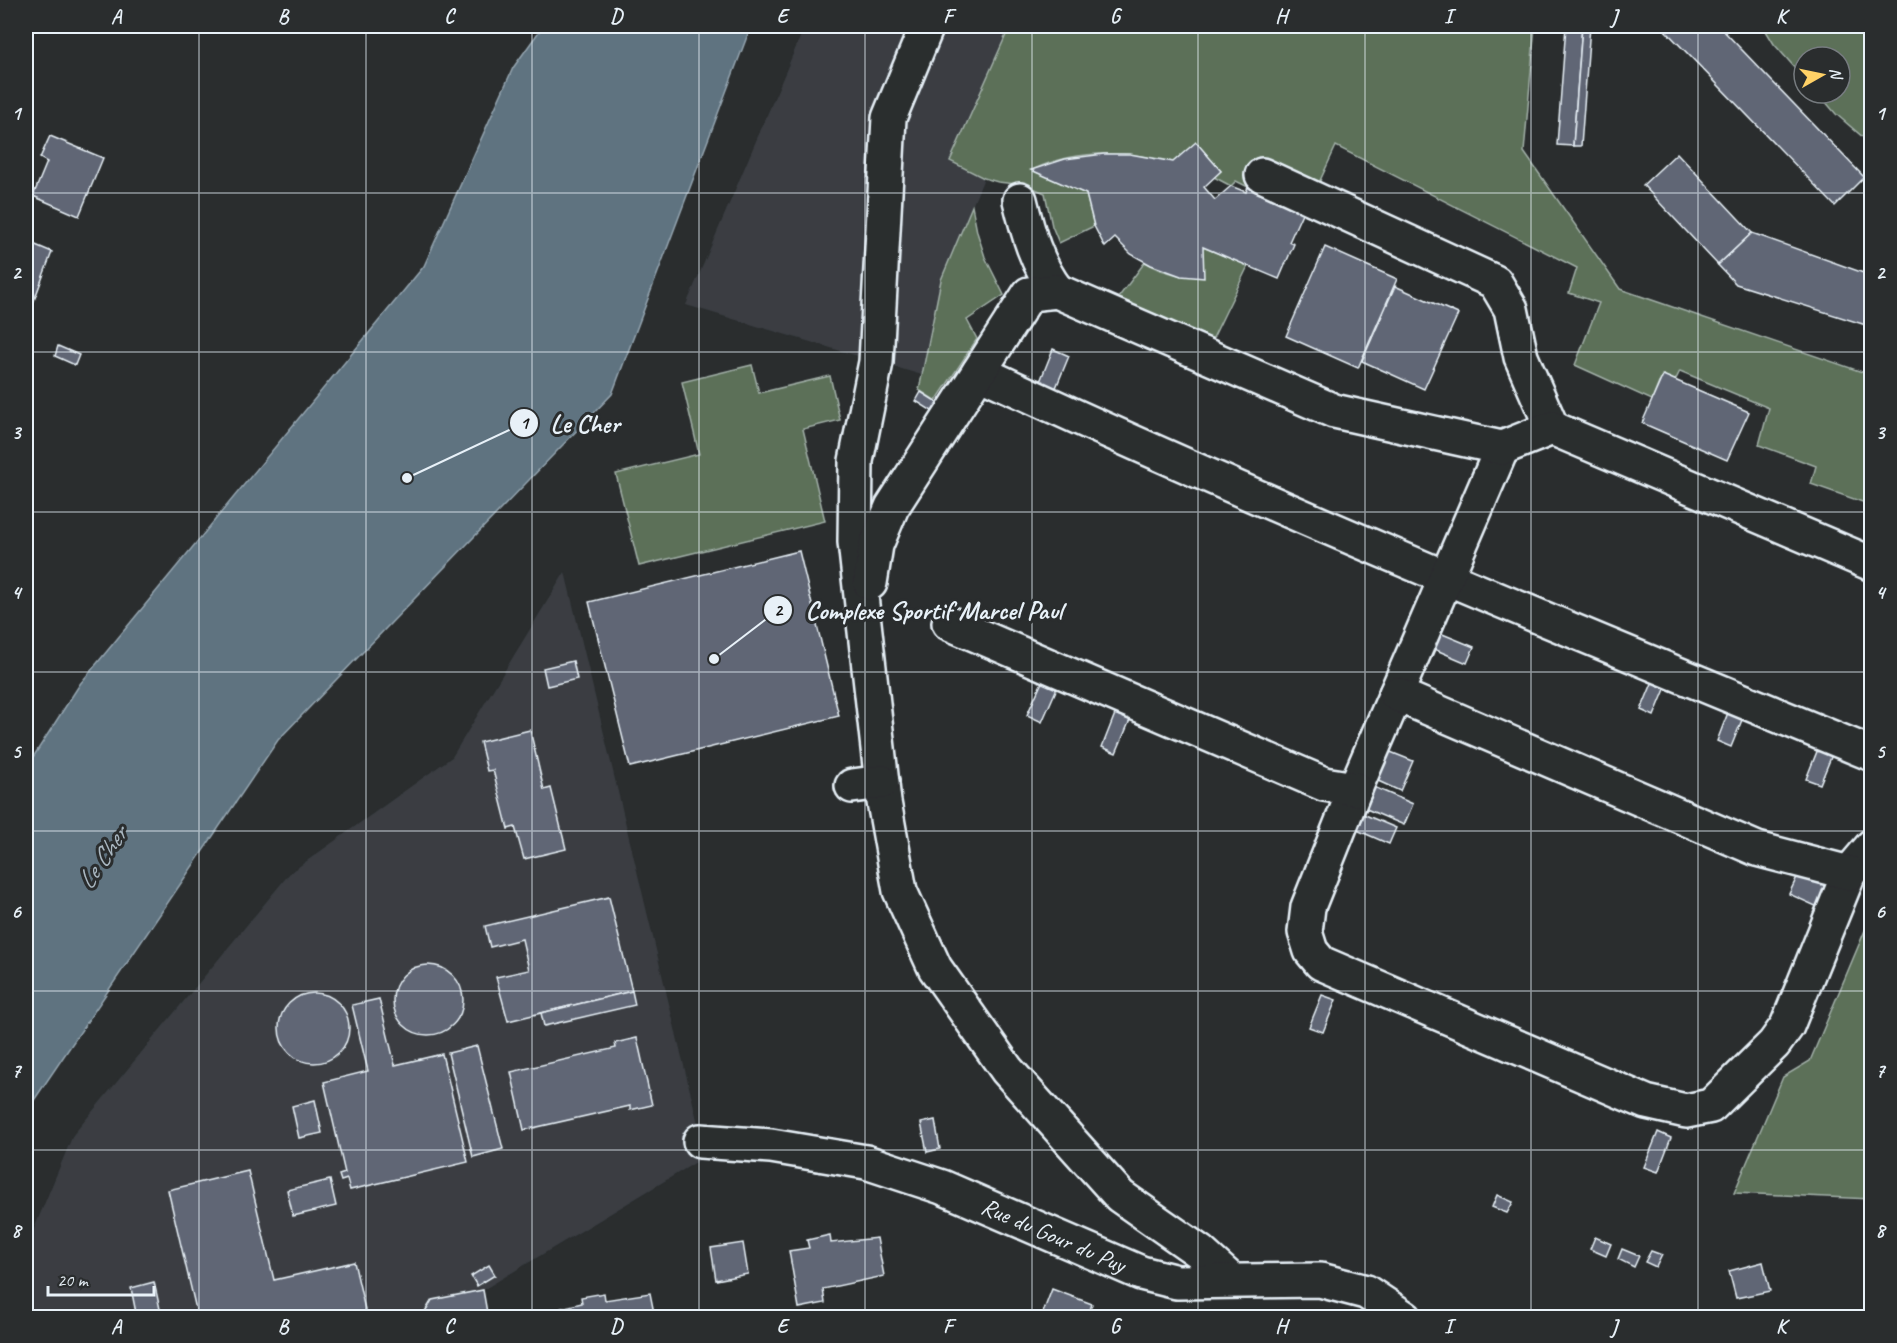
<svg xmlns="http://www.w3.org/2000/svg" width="1897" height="1343" viewBox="0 0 1897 1343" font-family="Caveat,sans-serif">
  <rect width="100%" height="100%" fill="#2a2d2e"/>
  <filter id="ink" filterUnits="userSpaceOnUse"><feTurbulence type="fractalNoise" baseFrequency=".0167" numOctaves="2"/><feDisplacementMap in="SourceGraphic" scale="12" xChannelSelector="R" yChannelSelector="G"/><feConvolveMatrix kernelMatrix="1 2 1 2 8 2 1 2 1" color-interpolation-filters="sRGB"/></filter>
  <g filter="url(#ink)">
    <g fill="#3a3e43">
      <path d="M805,26H1010L950,161L984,178L941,280L922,375L686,305Z"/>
      <path d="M565,572L698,1124L703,1158L483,1290L488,1317L26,1318V1248L73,1135L290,873L452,757Z"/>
    </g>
    <g fill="#5b6f59" stroke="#a2b0a8" stroke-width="1.5">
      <path d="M1010,26H1535L1524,152L1620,289L1871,375V505L1811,484L1816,466L1759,445L1769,408L1680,371L1675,381L1662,375L1652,400L1575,365L1599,303L1569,293L1577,268L1336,146L1317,187L1260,161L1248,187L1236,181L1231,186L1214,177L1221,171L1196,143L1173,162C1127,151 1076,149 1032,170L1086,194L1094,226L1059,243L1052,226L1045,193L1026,185L998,182L984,178L950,161Z"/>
      <path d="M1763,26H1871V144L1836,114L1818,93H1840V57H1804V78L1774,44Z"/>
      <path d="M972,206L977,232L985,257L1004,295L967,320L977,339L936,401L919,390L941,280Z"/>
      <path d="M1203,247L1248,266L1211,342L1115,302L1145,262L1161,270L1181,276Z"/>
      <path d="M752,365L759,393L830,376L840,420L803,429L825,521L639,566L616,474L699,454L682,382Z"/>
      <path d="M1871,916V1199L1734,1193L1783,1077L1810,1061Z"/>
    </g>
    <path fill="#5e7380" stroke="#95a5b0" stroke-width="1.5" d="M543,26H751L612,394L278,740L26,1112V768L80,684L424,266L513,68Z"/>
    <g fill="#616674" stroke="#e8f1f8" stroke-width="1.5">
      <path d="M1566,26H1582L1573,146L1557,145Z"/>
      <path d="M1582,26H1590L1581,146H1573Z"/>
      <path d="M1668,26H1719L1864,177L1835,206L1664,29Z"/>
      <path d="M50,136L103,158L79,216L33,196L47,162L40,158Z"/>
      <path d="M1196,142L1221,171L1204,187L1215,200L1231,186L1246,192L1248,187L1303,211L1289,242L1294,244L1279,279L1203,247L1204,278L1181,276L1151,265L1131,254L1115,238L1105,247L1094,226L1086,194L1031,170L1065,159L1104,154H1130L1173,162Z"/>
      <path d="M1677,153L1752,233L1718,265L1643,185Z"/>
      <path d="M1752,233L1872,276V327L1736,284L1718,265Z"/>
      <path d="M26,241L52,252L32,306L26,303Z"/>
      <path d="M1325,247L1397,279L1358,368L1286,336Z"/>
      <path d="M1395,286L1458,314L1424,389L1362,361Z"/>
      <path d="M58,346L79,355L75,365L55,356Z"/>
      <path d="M1053,349L1069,356L1055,390L1039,384Z"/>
      <path d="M1663,375L1749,412L1727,460L1642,423Z"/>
      <path d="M921,392L940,404L935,413L916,401Z"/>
      <path d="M799,551L839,716L630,767L589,602Z"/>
      <path d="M1440,633L1474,647L1467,663L1434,649Z"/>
      <path d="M573,661L577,679L547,686L543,668Z"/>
      <path d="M1655,676L1668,682L1654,716L1641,710Z"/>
      <path d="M1042,682L1057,688L1042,722L1027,715Z"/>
      <path d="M1729,710L1744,715L1731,747L1717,741Z"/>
      <path d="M1115,714L1130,720L1116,753L1102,747Z"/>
      <path d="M530,730L544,790L551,788L566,849L524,859L515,827L508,829L493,770L487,771L480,742Z"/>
      <path d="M1820,744L1834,750L1820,784L1806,779Z"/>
      <path d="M1388,751L1413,761L1400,791L1376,780Z"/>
      <path d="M1374,787L1413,804L1404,825L1364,808Z"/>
      <path d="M1363,814L1396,828L1389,844L1357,830Z"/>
      <path d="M1799,873L1829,886L1820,908L1789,894Z"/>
      <path d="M609,897L632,991L508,1021L496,977L529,970L522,939L490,947L485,926Z"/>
      <circle cx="428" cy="1000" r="35"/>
      <path d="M632,991L635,1005L544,1026L541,1013Z"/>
      <circle cx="314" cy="1028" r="35"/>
      <path d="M1322,995L1336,1000L1323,1032L1309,1027Z"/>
      <path d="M379,999L395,1065L442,1054L468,1162L350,1190L347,1179L341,1181L339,1175L345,1173L324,1082L368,1071L352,1005Z"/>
      <path d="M637,1038L652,1105L630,1110V1106L524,1130L511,1072L616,1048L615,1043Z"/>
      <path d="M477,1046L503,1149L473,1157L448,1053Z"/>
      <path d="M315,1100L322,1133L299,1138L292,1106Z"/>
      <path d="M935,1120L940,1149L927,1152L921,1123Z"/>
      <path d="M1658,1132L1671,1138L1658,1172L1644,1167Z"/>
      <path d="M248,1171L274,1280L354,1262L367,1318H198L168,1190Z"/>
      <path d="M330,1180L336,1206L293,1216L287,1190Z"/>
      <path d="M1497,1195L1513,1202L1507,1213L1492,1207Z"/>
      <path d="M830,1235L831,1243L877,1238L884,1276L823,1289L825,1303L799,1308L789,1251L809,1248L807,1240Z"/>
      <path d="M1595,1237L1611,1244L1606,1256L1590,1249Z"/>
      <path d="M743,1243L748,1274L716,1280L711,1248Z"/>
      <path d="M1622,1249L1639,1256L1634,1267L1618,1259Z"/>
      <path d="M1651,1251L1662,1255L1656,1267L1645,1262Z"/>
      <path d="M1763,1262L1770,1291L1736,1298L1729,1271Z"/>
      <path d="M489,1265L495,1275L477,1286L471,1276Z"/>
      <path d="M154,1282L162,1318H137L131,1288Z"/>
      <path d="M1052,1289L1092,1304L1087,1318H1041Z"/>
      <path d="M483,1290L488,1318H421L432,1300Z"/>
      <path d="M604,1293L605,1300L650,1293L655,1318H562L561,1308L582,1303L581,1297Z"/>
    </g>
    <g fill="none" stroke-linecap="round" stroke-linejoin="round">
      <defs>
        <g id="minor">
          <path d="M927,26L889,118L876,362L856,461L855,542L884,802L900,891L935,968L1007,1070L1120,1196L1200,1252L1231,1280"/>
          <path d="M1262,175L1495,282L1511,309L1521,357L1552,428"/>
          <path d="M1020,200C1028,233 1036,263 1057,291"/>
          <path d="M979,372C1272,508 1572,631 1872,754"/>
          <path d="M1502,448L1355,789L1308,907L1305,932L1311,951L1321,963L1646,1102L1686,1111L1711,1106L1774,1044L1787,1026L1849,873L1872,846"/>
          <path d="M870,583L876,545L892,507L1029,294L1057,291L1334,411L1502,448L1552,428L1872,564"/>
          <path d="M949,623L1324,784L1355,789"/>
          <path d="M1396,694L1757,849L1849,873"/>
          <path d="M852,786L882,782"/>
          <path id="s1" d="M700,1141L771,1146L866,1162L942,1187L1141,1273L1177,1282L1320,1280L1366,1292L1405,1318"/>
        </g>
      </defs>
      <use href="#minor" stroke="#e8f1f8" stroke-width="38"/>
      <use href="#minor" stroke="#2a2d2e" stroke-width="33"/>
    </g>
  </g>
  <path fill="none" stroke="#e8f1f8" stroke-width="1.5" stroke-opacity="0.55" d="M199,26V1318M366,26V1318M532,26V1318M699,26V1318M865,26V1318M1032,26V1318M1198,26V1318M1365,26V1318M1531,26V1318M1698,26V1318M26,193H1872M26,352H1872M26,512H1872M26,672H1872M26,831H1872M26,991H1872M26,1150H1872"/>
  <g text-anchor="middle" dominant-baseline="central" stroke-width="6" stroke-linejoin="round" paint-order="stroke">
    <g font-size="24" fill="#e8f1f8" stroke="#2a2d2e">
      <text stroke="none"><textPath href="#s1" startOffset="369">Rue du Gour du Puy</textPath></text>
    </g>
    <g font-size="26" font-style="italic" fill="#aab8c2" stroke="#2a2d2e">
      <text transform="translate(102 858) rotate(-56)">Le Cher</text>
    </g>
  </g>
  <path fill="none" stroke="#e8f1f8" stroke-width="2" d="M407 478L524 423M714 659L778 610"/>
  <g fill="#e8f1f8" stroke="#2a2d2e" stroke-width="2">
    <circle cx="407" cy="478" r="6"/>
    <circle cx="714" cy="659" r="6"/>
    <circle cx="524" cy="423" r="15"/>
    <circle cx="778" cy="610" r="15"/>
  </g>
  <g font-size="18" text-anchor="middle" font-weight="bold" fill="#111">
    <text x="524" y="429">1</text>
    <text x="778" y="616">2</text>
  </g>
  <g font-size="26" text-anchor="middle" font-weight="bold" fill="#e8f1f8" stroke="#2a2d2e" stroke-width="6" stroke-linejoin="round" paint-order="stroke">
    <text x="585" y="432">Le Cher</text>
    <text x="934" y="619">Complexe Sportif Marcel Paul</text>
  </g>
  <rect width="1897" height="1343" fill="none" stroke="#2a2d2e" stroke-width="66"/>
  <g transform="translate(1822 75) rotate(81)"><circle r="28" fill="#2a2d2e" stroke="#767b7f" stroke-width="1.5"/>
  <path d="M0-4.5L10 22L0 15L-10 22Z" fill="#ffd166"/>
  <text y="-9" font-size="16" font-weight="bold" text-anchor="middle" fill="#e8f1f8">N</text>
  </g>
  <path d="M48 1286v9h106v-9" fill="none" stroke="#e8f1f8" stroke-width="3"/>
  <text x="57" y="1286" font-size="18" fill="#e8f1f8" stroke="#2a2d2e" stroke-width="4.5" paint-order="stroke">20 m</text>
  <rect x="33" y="33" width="1831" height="1277" fill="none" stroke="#e8f1f8" stroke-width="2"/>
  <g font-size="20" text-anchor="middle" font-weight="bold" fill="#e8f1f8">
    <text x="116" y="23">A</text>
    <text x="283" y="23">B</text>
    <text x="449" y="23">C</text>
    <text x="616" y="23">D</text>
    <text x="782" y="23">E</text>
    <text x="948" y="23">F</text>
    <text x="1115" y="23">G</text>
    <text x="1281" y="23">H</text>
    <text x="1448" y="23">I</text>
    <text x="1614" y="23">J</text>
    <text x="1781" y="23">K</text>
    <text x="16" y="120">1</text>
    <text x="1880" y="120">1</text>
    <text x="16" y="279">2</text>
    <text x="1880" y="279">2</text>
    <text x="16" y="439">3</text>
    <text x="1880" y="439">3</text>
    <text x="16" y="599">4</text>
    <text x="1880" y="599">4</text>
    <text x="16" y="758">5</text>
    <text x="1880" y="758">5</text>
    <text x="16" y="918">6</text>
    <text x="1880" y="918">6</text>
    <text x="16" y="1077">7</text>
    <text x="1880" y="1077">7</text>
    <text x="16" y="1237">8</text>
    <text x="1880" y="1237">8</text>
    <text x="116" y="1333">A</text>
    <text x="283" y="1333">B</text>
    <text x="449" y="1333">C</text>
    <text x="616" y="1333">D</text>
    <text x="782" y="1333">E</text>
    <text x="948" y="1333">F</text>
    <text x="1115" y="1333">G</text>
    <text x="1281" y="1333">H</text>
    <text x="1448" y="1333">I</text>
    <text x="1614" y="1333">J</text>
    <text x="1781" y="1333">K</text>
  </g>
</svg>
